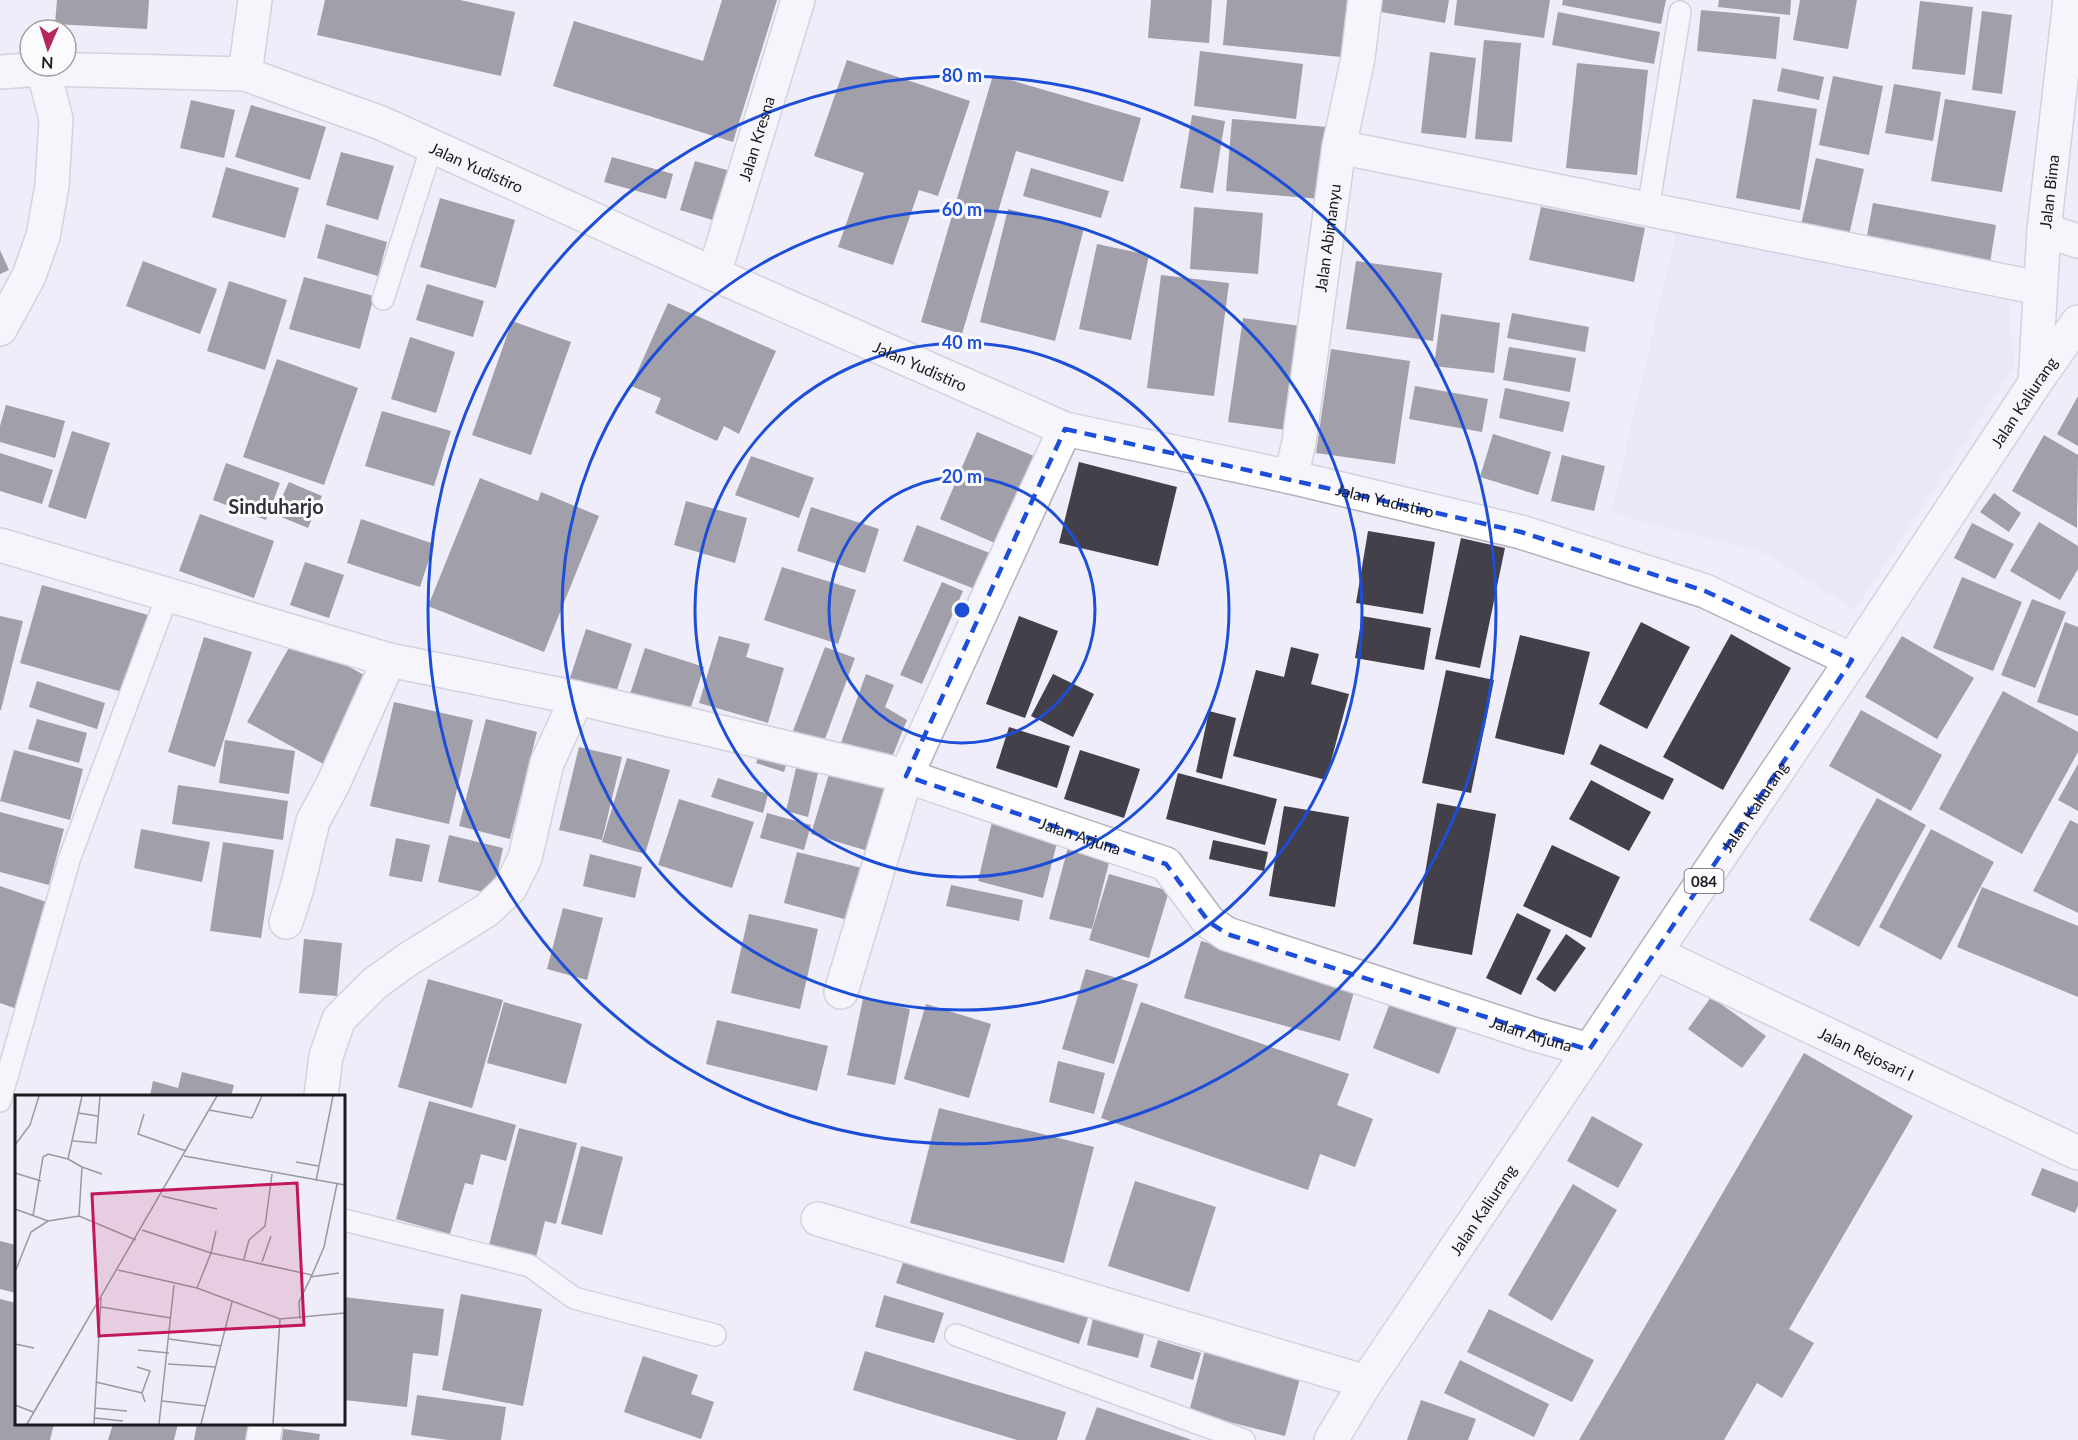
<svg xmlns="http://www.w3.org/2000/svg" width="2078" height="1440" viewBox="0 0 2078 1440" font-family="Lato,sans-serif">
  <rect width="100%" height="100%" fill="#eeedf9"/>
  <path fill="#e4e3f7" d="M1677,228L2008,294L2014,367L1855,610L1761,551L1611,513Z"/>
  <g fill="#434049">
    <path d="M57,0H149L147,29L55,24Z"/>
    <path d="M325,0H460L515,12L501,76L317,35Z"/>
    <path d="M722,0H777L733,142L553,86L574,21L703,61Z"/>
    <path d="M1151,0H1212L1209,43L1148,38Z"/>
    <path d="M1227,0H1347L1341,57L1223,45Z"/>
    <path d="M1377,0H1449L1445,23L1375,11Z"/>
    <path d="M1457,0H1550L1544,38L1454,25Z"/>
    <path d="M1563,0H1666L1661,24L1562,5Z"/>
    <path d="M1719,0H1791L1790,15L1718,7Z"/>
    <path d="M1800,0H1857L1848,49L1793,40Z"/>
    <path d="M1920,1L1973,7L1965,75L1912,69Z"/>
    <path d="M1701,10L1780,17L1776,59L1697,51Z"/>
    <path d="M1982,11L2012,15L2002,94L1972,90Z"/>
    <path d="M1558,12L1660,32L1654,64L1552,45Z"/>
    <path d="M1484,40L1521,43L1512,142L1475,139Z"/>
    <path d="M1200,51L1303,64L1296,119L1194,106Z"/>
    <path d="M1430,52L1476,58L1466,138L1421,133Z"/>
    <path d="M847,60L970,101L938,196L919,190L893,265L838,247L864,173L814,156Z"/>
    <path d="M1577,63L1648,70L1637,175L1566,168Z"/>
    <path d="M1782,68L1824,77L1819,100L1777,91Z"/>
    <path d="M993,75L1141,118L1123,182L1016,151L962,334L921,322Z"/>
    <path d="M1833,76L1883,86L1869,155L1819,145Z"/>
    <path d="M1894,84L1941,92L1933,141L1885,133Z"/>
    <path d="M1753,99L1817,109L1800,210L1736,198Z"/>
    <path d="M1945,99L2016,111L2002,192L1931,181Z"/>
    <path d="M191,100L235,110L224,158L180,148Z"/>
    <path d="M251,105L326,127L310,180L235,157Z"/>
    <path d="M1192,115L1225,121L1213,193L1180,188Z"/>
    <path d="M1232,119L1327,127L1320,199L1226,191Z"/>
    <path d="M341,152L394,166L378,220L326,205Z"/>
    <path d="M612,157L673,174L666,199L604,182Z"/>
    <path d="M1816,158L1864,169L1849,235L1801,225Z"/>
    <path d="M695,161L734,172L719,222L680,210Z"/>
    <path d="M226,167L299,188L285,238L212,217Z"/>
    <path d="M1031,168L1109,191L1101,218L1023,196Z"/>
    <path d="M440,198L515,220L496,288L420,267Z"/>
    <path d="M1873,203L1996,225L1990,263L1866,241Z"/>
    <path d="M1194,207L1263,213L1258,274L1190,269Z"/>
    <path d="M1541,207L1645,228L1634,282L1529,260Z"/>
    <path d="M1008,209L1084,228L1055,341L980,322Z"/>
    <path d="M326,224L387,242L378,276L317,258Z"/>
    <path d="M1097,244L1149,255L1131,340L1079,329Z"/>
    <path d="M0,250L9,270L0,274Z"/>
    <path d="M143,261L217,289L200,334L126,306Z"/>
    <path d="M1356,261L1442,273L1433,341L1346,329Z"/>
    <path d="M1161,275L1229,283L1214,396L1147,388Z"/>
    <path d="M304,277L374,296L360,349L289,329Z"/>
    <path d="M229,281L287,300L265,370L207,351Z"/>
    <path d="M427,284L484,301L473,337L416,320Z"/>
    <path d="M668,303L776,351L739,434L724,426L717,441L655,413L661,398L631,386Z"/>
    <path d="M1512,313L1589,327L1585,352L1507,338Z"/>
    <path d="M1441,314L1500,323L1494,373L1434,366Z"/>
    <path d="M1243,318L1300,326L1286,430L1228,422Z"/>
    <path d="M512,321L571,342L531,455L472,435Z"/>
    <path d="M410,337L455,352L436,413L391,399Z"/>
    <path d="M1509,347L1576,358L1570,392L1503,380Z"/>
    <path d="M1331,349L1410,361L1395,464L1316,453Z"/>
    <path d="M277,359L358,388L324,485L243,457Z"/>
    <path d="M1415,386L1488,399L1482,432L1409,419Z"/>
    <path d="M1505,388L1570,402L1563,432L1499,418Z"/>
    <path d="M2078,396V446L2057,434Z"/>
    <path d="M6,405L65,421L55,458L0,442V426Z"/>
    <path d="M382,411L451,431L434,486L365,466Z"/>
    <path d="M72,431L110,443L86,519L48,507Z"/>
    <path d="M977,432L1034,456L997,544L940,519Z"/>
    <path d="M1493,434L1551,452L1538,495L1480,477Z"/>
    <path d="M2044,435L2078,455L2077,528L2012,491Z"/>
    <path d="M0,453L53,470L42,504L0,491Z"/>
    <path d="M1562,455L1605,466L1594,511L1551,501Z"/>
    <path d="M751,456L814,478L799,518L735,495Z"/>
    <path d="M1079,462L1177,487L1158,566L1059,543Z"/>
    <path d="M226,463L280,483L266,520L213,500Z"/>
    <path d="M480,478L538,501L541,492L599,516L544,652L428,606Z"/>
    <path d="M289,482L322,496L308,528L274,514Z"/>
    <path d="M1994,493L2021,513L2009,532L1980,512Z"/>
    <path d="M686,501L747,518L735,563L674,545Z"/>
    <path d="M811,507L879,529L865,573L797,551Z"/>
    <path d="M200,514L274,541L254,598L179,571Z"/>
    <path d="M361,519L434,544L420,587L347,563Z"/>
    <path d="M2039,522L2078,546V569L2060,600L2010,571Z"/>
    <path d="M1972,523L2014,544L1995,579L1954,558Z"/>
    <path d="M917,525L995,555L980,591L903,561Z"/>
    <path d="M1368,531L1435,542L1423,614L1356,603Z"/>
    <path d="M1461,538L1505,548L1480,668L1435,659Z"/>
    <path d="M305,562L344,575L329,618L290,605Z"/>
    <path d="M782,567L856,590L838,644L764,620Z"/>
    <path d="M1962,577L2022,602L1993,671L1933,648Z"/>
    <path d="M942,582L963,591L922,684L900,675Z"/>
    <path d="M42,585L148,615L126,693L20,663Z"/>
    <path d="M2032,599L2066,612L2035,688L2001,675Z"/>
    <path d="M0,616L23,621L1,710H0Z"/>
    <path d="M1019,616L1058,631L1025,718L986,704Z"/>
    <path d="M1362,616L1431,628L1424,670L1355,658Z"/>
    <path d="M1641,622L1690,647L1647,729L1599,704Z"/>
    <path d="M2065,622L2078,627V716L2037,702Z"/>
    <path d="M586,629L632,644L616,693L570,678Z"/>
    <path d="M1731,634L1791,668L1723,790L1663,757Z"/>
    <path d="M1520,635L1590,652L1564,755L1495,738Z"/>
    <path d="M719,636L750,644L746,657L784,668L768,723L699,703Z"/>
    <path d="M1902,636L1974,678L1937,739L1865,697Z"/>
    <path d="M204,637L252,652L215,767L168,752Z"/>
    <path d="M295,637L375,681L327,766L247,722Z"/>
    <path d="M825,647L855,658L822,747L791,736Z"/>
    <path d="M1291,647L1319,654L1311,684L1349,694L1326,780L1233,756L1256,670L1284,677Z"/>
    <path d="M645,648L704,667L689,713L630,694Z"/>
    <path d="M1446,670L1494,680L1471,793L1422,783Z"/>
    <path d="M866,674L894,685L885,707L907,720L888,767L838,751Z"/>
    <path d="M1053,674L1094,694L1073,737L1031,716Z"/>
    <path d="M37,681L105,703L97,729L29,707Z"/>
    <path d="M2003,691L2078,732V752L2022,854L1939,809Z"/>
    <path d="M394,702L473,720L449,824L370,806Z"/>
    <path d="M1861,710L1942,755L1911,811L1829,766Z"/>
    <path d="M1209,711L1236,718L1222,779L1196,772Z"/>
    <path d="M37,719L87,733L79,763L28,749Z"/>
    <path d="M486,719L537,732L510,839L459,826Z"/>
    <path d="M1009,727L1070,746L1057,788L996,768Z"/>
    <path d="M225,740L295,751L289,794L219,783Z"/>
    <path d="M1600,744L1674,779L1663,800L1590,764Z"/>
    <path d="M579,747L622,757L602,840L559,830Z"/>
    <path d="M762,747L789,755L784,772L756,763Z"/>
    <path d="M14,750L83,769L70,820L0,801Z"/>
    <path d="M1080,750L1140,769L1124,818L1064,799Z"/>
    <path d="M627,758L670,770L645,854L602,842Z"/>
    <path d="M832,764L899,784L878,854L811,834Z"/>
    <path d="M2078,764V811L2058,800Z"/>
    <path d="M796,768L818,773L808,817L786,811Z"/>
    <path d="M1178,773L1277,799L1265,845L1166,819Z"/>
    <path d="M718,778L768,794L763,813L711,797Z"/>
    <path d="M1591,780L1651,812L1629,851L1569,819Z"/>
    <path d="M178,785L288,801L283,840L172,824Z"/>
    <path d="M1877,798L1926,825L1859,947L1809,920Z"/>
    <path d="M679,799L754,822L732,888L658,865Z"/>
    <path d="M1437,803L1496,814L1472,955L1413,944Z"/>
    <path d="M1284,806L1349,817L1335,907L1269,896Z"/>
    <path d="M0,812L64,829L49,885L0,872Z"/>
    <path d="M767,813L811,825L804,850L760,838Z"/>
    <path d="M2070,820L2078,824V913L2033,891Z"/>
    <path d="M992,822L1058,839L1043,898L978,881Z"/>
    <path d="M141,829L210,842L202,882L134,868Z"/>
    <path d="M1931,829L1994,862L1941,960L1879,927Z"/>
    <path d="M449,835L503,848L493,894L438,882Z"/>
    <path d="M1071,836L1113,847L1092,929L1049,919Z"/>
    <path d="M396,838L430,845L422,882L389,876Z"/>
    <path d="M1213,840L1268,852L1264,871L1209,859Z"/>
    <path d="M223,842L274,850L261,938L210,931Z"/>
    <path d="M1552,845L1620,877L1591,938L1523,906Z"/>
    <path d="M797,852L862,868L848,920L784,903Z"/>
    <path d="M590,854L642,867L635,898L583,886Z"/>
    <path d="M1109,874L1169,891L1149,958L1089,940Z"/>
    <path d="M951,885L1023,900L1019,921L946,906Z"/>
    <path d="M0,886L52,904L17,1009L0,1003Z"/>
    <path d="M1982,887L2078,926V997L1957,947Z"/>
    <path d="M563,908L603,918L587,980L547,969Z"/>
    <path d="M1517,913L1551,930L1521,995L1486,978Z"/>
    <path d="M749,914L818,929L800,1009L731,993Z"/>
    <path d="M1566,934L1586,948L1555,992L1536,979Z"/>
    <path d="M304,939L342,943L337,996L299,993Z"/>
    <path d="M1201,941L1356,985L1340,1041L1184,998Z"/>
    <path d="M1086,969L1138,984L1114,1064L1062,1049Z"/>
    <path d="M428,979L503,1000L472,1108L398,1087Z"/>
    <path d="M1393,995L1460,1020L1439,1074L1373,1048Z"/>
    <path d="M1711,997L1766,1036L1742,1068L1688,1029Z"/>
    <path d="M863,999L910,1009L895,1085L847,1075Z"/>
    <path d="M504,1002L582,1024L566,1084L487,1063Z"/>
    <path d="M1141,1002L1349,1074L1337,1105L1373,1119L1355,1167L1320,1154L1308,1190L1101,1118Z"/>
    <path d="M926,1004L991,1024L969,1098L904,1079Z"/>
    <path d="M717,1020L828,1046L817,1091L706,1064Z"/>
    <path d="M1804,1053L1913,1116L1789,1329L1814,1343L1782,1398L1757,1383L1724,1440H1579Z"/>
    <path d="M1058,1061L1105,1073L1094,1114L1049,1102Z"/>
    <path d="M182,1072L234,1085L231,1096H150L153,1081L178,1088Z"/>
    <path d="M429,1101L516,1125L506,1161L481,1154L473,1185L465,1183L450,1234L396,1219Z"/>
    <path d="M939,1108L1094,1147L1064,1263L910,1223Z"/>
    <path d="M1592,1116L1643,1144L1618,1188L1567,1161Z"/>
    <path d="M519,1128L577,1143L556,1224L545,1221L536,1257L489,1245Z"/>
    <path d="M581,1146L623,1157L602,1235L561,1224Z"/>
    <path d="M2042,1168L2078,1182V1205L2075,1213L2031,1195Z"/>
    <path d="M1135,1181L1216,1207L1189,1292L1108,1266Z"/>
    <path d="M1573,1184L1617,1210L1552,1321L1508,1295Z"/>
    <path d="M0,1241L16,1245V1293L0,1289Z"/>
    <path d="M908,1248L1091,1309L1079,1344L896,1283Z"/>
    <path d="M461,1294L542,1309L523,1406L442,1390Z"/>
    <path d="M884,1295L944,1313L934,1343L875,1327Z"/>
    <path d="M344,1297L444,1309L438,1356L413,1353L407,1407L344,1400Z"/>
    <path d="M0,1299L16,1303V1424H54L50,1440H0Z"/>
    <path d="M1489,1309L1594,1360L1572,1402L1467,1352Z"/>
    <path d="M1093,1318L1145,1330L1138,1358L1087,1345Z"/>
    <path d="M1158,1340L1201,1353L1193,1380L1150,1367Z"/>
    <path d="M1205,1350L1301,1374L1285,1436L1189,1412Z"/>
    <path d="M865,1351L1066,1412L1057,1440H1017L853,1390Z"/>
    <path d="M643,1356L698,1375L691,1394L714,1402L701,1439L624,1412Z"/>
    <path d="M1460,1360L1549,1404L1534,1437L1444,1393Z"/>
    <path d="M417,1395L506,1407L501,1440H448L411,1435Z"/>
    <path d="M1421,1400L1476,1419L1468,1440H1407Z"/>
    <path d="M1097,1407L1192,1440H1085Z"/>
    <path d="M113,1424H178L174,1440H108Z"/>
    <path d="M197,1424H250L247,1440H194Z"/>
    <path d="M283,1429L320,1434L319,1440H282Z"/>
  </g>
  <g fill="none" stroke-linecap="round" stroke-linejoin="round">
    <defs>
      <g id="service">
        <path d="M1648,209L1680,12"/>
        <path d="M383,299L432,146"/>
        <path d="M0,1101L70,857L168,594"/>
        <path d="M344,1220L530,1266L574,1298L715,1335"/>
        <path d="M956,1335L1244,1440"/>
      </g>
      <g id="minor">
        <path d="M245,74L255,0"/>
        <path d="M1339,147L2039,288"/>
        <path id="s1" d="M714,274L798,0"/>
        <path d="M0,329L29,276L43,236L52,186L56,119L43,69"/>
        <path id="s2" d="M1065,429L906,776L1166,864L1209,922L1227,934L1533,1034L1589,1050"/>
        <path id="s3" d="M1291,477L1299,442L1339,147L1358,58L1365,0"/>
        <path d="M0,545L389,660L577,698L906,776L841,992"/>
        <path d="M286,922L297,888L313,821L333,784L389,660"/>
        <path id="s4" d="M1655,953L2078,1153"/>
        <path d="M321,1096L326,1056L339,1019L374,984L407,960L487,910L510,888L525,858L547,763L577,698"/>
        <path d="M818,1219L1366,1382"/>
        <path d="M263,1440L266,1424"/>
      </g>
      <g id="tertiary">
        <path id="s5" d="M0,72L43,69L245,74L381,123L714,274L1065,429L1291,477L1521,532L1705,591L1852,660"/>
        <path id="s6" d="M2035,383L2044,230L2070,0"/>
      </g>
      <g id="primary">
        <path d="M2044,230L2078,241"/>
        <path id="s7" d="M1331,1440L1366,1382L1852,660L2035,383L2078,322"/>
      </g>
    </defs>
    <use href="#service" stroke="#b1b1bd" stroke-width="24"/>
    <use href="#minor" stroke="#b1b1bd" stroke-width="36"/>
    <use href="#tertiary" stroke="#b1b1bd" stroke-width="36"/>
    <use href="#primary" stroke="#b1b1bd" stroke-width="36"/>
    <use href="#service" stroke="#fff" stroke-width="21"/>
    <use href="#minor" stroke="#fff" stroke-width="33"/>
    <use href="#tertiary" stroke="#fff" stroke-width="33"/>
    <use href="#primary" stroke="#fff" stroke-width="33"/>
  </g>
  <path d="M0 0H2078V1440H0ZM1065,429L1521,532L1705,591L1852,660L1589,1050L1227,934L1209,922L1166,864L906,776Z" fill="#eeedf9" fill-opacity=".55" fill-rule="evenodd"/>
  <path fill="none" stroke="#1d4ed8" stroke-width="4.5" stroke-dasharray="12 8" stroke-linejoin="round" d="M1065,429L1521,532L1705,591L1852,660L1589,1050L1227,934L1209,922L1166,864L906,776Z"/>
  <g fill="none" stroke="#1d4ed8" stroke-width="3">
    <circle cx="962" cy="610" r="133"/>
    <circle cx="962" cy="610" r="267"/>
    <circle cx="962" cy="610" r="400"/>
    <circle cx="962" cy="610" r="534"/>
  </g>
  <g text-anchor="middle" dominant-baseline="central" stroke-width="6" stroke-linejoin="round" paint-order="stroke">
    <rect fill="#fcfcfe" stroke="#5e5e61" stroke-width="1.5" x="1684.5" y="869" width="39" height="24" rx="4.5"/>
    <g font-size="15" font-weight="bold" fill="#1a1a1e">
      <text x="1704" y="881">084</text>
    </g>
    <g font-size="16" fill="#1a1a1e" stroke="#fcfcfe">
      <text stroke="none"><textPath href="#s1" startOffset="142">Jalan Kresna</textPath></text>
      <text stroke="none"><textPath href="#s5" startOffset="495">Jalan Yudistiro</textPath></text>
      <text stroke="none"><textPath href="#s6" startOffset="192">Jalan Bima</textPath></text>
      <text stroke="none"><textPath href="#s3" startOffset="242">Jalan Abimanyu</textPath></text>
      <text stroke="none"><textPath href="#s5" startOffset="981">Jalan Yudistiro</textPath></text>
      <text stroke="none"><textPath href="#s7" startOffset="1248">Jalan Kaliurang</textPath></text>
      <text stroke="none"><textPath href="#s5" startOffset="1467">Jalan Yudistiro</textPath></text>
      <text stroke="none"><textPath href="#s7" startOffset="762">Jalan Kaliurang</textPath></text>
      <text stroke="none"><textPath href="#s2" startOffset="566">Jalan Arjuna</textPath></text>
      <text stroke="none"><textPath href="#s2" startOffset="1070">Jalan Arjuna</textPath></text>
      <text stroke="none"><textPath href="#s4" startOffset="234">Jalan Rejosari I</textPath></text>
      <text stroke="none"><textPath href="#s7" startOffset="276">Jalan Kaliurang</textPath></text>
    </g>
    <g font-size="20" font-weight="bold" fill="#303039" stroke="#fcfcfe">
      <text x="276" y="506">Sinduharjo</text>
    </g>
  </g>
  <g transform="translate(15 1095)">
    <rect width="330" height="330" fill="#eeedf9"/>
    <path fill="none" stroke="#9999a1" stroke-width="1.5" d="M194,15L237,23L247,1M63,18L83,21M129,19L123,39L171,56M58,46L81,48L85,1M0,50L15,30L24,1M169,61L330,90M53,64L67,72L64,121M281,67L303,71M67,72L87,79M0,78L26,86M301,86L318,1M147,101L202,114M0,114L33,126M18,121L28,62L33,59L53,64L67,1M127,135L196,158L182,193M201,136L196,158L297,180L284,207L285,224M229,164L234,145L250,131L257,79M247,167L256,141M103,175L182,193L265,224L330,218M0,177L16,137L33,126L64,121L121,145M297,180L309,152L322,89M295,182L324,178M86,212L156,223M154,244L206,251M0,249L19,253M123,255L154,258M153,269L201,272M122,272L135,276L127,298M81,287L127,298L130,307M147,306L191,311M0,310L18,317M80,313L112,316M80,323L108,326M12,329L202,1M79,329L86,203M144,329L159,190M186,329L217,207M258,329L265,224"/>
    <path fill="#c2185b" fill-opacity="0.15" stroke="#c2185b" stroke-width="3" d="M282,88L289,230L84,241L77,99Z"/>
    <rect width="330" height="330" fill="none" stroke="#1a1a1e" stroke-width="3"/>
  </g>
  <circle cx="962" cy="610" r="9" fill="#1d4ed8" stroke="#fcfcfe" stroke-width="3"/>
  <g font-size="18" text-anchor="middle" font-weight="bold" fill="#1d4ed8" stroke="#fcfcfe" stroke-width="6" stroke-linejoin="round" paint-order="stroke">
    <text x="962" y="82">80 m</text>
    <text x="962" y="216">60 m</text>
    <text x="962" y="349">40 m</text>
    <text x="962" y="483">20 m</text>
  </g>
  <g transform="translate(48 48) rotate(183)"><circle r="28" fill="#fcfcfe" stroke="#a2a2a4" stroke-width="1.5"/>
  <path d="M0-4.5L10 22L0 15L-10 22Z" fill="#b6285c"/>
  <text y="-9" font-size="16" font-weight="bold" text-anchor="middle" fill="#1a1a1e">N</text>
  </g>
</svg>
